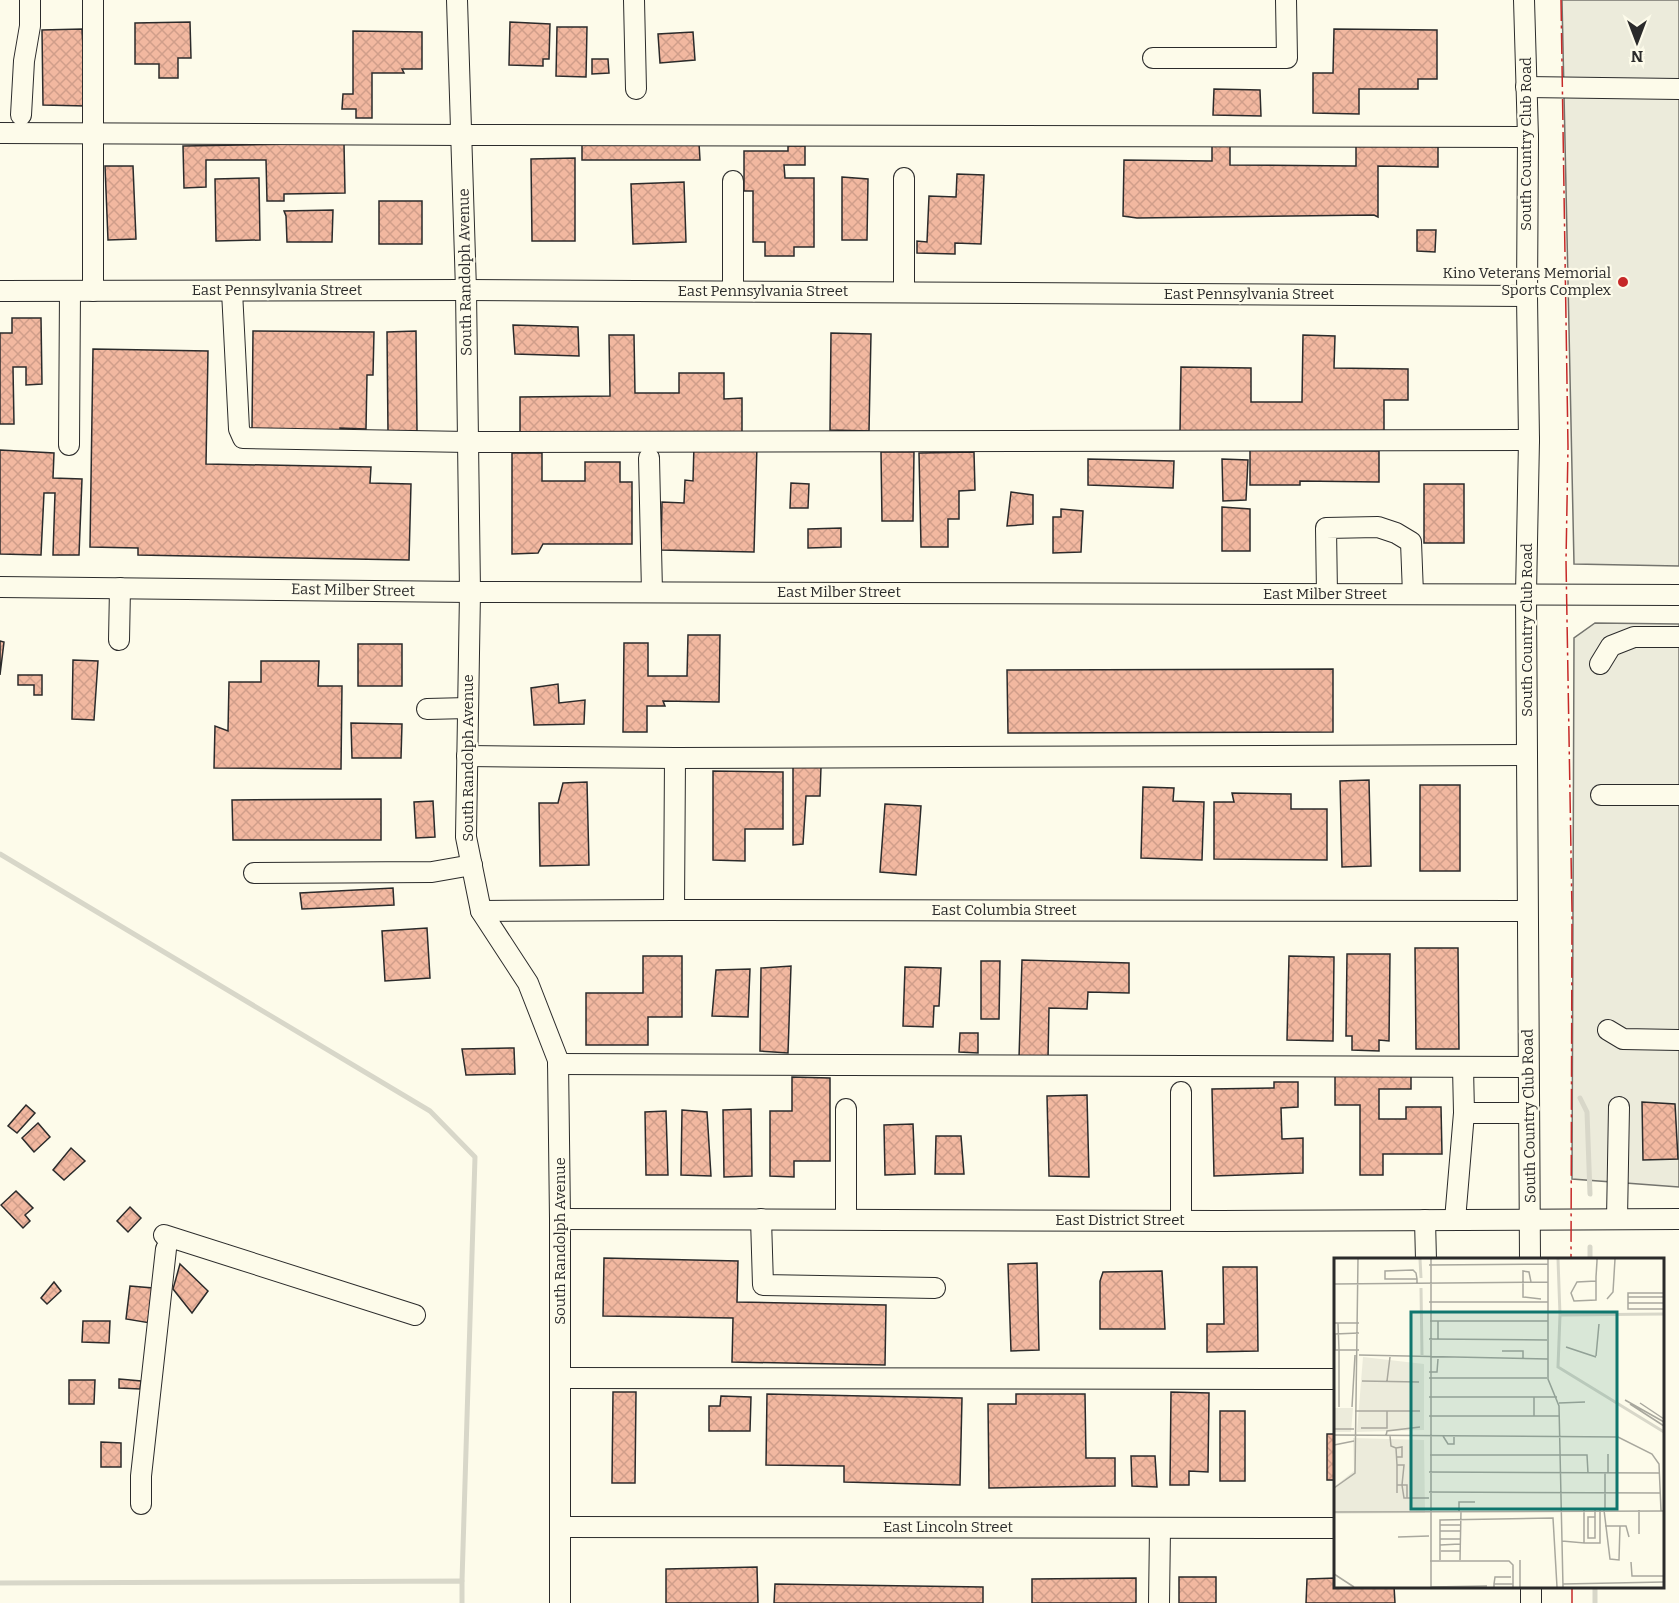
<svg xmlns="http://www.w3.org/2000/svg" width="1679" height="1603" viewBox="0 0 1679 1603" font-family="Bitter,serif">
  <defs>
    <pattern id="building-cross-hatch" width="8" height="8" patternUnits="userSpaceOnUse" patternTransform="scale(1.5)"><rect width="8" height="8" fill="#f2b8a0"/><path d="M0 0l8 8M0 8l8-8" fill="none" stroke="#d09e8a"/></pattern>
  </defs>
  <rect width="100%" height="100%" fill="#fdfbea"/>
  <g fill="#ecebdb" stroke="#74746e" stroke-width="1.5">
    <path d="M1562,0H1679V566L1574,564Z"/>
    <path d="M1595,623L1679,624V1187L1572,1179L1574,638Z"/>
  </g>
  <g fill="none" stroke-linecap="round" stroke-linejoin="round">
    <g stroke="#d8d7c9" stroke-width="5">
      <path d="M0,854L430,1111L475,1157L462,1581"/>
      <path d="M1580,1098L1587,1112L1590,1194"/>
      <path d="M1590,1247V1260"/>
      <path d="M0,1583L462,1581V1603"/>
      <path d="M1595,1586V1603"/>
    </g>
  </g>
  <g fill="url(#building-cross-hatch)" stroke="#2b2b2b" stroke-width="1.5">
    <path d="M190,22L191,58H178V78H159V64H135V23Z"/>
    <path d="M510,22L550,24L549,59H543V66L509,65Z"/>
    <path d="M557,27H587L586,77L556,76Z"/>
    <path d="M82,29L86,106L43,105L42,30Z"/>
    <path d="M1334,29L1437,30V79H1418V89H1359V114L1313,113V73H1333Z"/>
    <path d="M353,31L422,32V69H402L404,73H372V118H356V109H342L343,94H353Z"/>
    <path d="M693,32L695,60L660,63L658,34Z"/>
    <path d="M592,59H608L609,73L592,74Z"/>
    <path d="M1214,89L1260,90L1261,116L1213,115Z"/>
    <path d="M582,142L699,143L700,160H582Z"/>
    <path d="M344,143L345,193L284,194V201H267L266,160H206V187L184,188L183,146Z"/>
    <path d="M1212,144H1230V165L1356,166V146H1438V167L1378,166V217L1374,215L1137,218L1123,216L1124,160L1212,161Z"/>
    <path d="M788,146H805V165H784L785,178H814V247H794V256H765V242H753V191H744V151H788Z"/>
    <path d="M575,158V241H532L531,159Z"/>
    <path d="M105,166H133L136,239L108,240Z"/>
    <path d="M957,174L984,175L981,244L955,243V254L917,253V241L927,242L929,196L956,197Z"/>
    <path d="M842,177L868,179L867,240H842Z"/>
    <path d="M259,178L260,240L216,241L215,179Z"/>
    <path d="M684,182L686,242L633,244L631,184Z"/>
    <rect x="379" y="201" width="43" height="43"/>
    <path d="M333,210L332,242H287L286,216L284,211Z"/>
    <path d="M1417,230H1436L1435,252L1417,251Z"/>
    <path d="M12,318H41L42,384L26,385V367H13L14,424H0V333H12Z"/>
    <path d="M513,325L578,327L579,356L515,354Z"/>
    <path d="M253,331L374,332L373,375H367L366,429L340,428V431L252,430Z"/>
    <path d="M416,331L417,431L388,432L387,332Z"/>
    <path d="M831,333L871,334L869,431L830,430Z"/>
    <path d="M609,335H634L635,393H679V373H724V399L742,398V434L520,437V397L610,396Z"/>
    <path d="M1303,335L1335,336L1334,368L1408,369V400H1384V435L1180,433L1181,367L1251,368V402H1302Z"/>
    <path d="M93,349L208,351L206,464L371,467L370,483L411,484L409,560L138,555V548L90,547Z"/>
    <path d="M694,444L757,445L754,552L661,550L662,502L684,503L685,480L693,481Z"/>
    <path d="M0,450L54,453L53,478L82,479L79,555H53L55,493H44L41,555L0,554Z"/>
    <path d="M1250,450L1379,451V482L1300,481V485H1250Z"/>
    <path d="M881,452H914L913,521H882Z"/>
    <path d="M974,452L975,490L959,491V519H948V547H921L919,453Z"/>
    <path d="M512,453H542V481H585V462H620V482H632V544H543L538,553L512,554Z"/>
    <path d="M1088,459L1174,461L1173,488L1088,485Z"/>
    <path d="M1222,459L1248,460L1246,500L1223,501Z"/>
    <path d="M791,483L809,484L808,508H790Z"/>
    <rect x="1424" y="484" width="40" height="59"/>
    <path d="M1011,492L1033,495V524L1007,526Z"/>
    <path d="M1222,507L1250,509V551H1222Z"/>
    <path d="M1061,509L1083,511L1081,552L1053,553V517H1061Z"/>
    <path d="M841,528V547L808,548V529Z"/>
    <path d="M688,635H720L719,702L663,701L665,706H647V732H623L624,643H648V676H687Z"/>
    <path d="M0,641L4,642L0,675Z"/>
    <rect x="358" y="644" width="44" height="42"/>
    <path d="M73,660L98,661L94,720L72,719Z"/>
    <path d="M261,661H319L318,686H342L341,769L214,768L215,726L228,731L229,682H261Z"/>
    <path d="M1333,669V732L1008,733L1007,670Z"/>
    <path d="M18,675H42V695H34V685H18Z"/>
    <path d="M558,684L559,703L585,700L584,724L534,725L531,688Z"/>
    <path d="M351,723L402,724L401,758H352Z"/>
    <path d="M793,767H821L820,796H806L803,844L793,845Z"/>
    <path d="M713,771L783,772V829H745V861L713,860Z"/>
    <path d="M1369,780L1371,866L1342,867L1340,781Z"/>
    <path d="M587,782L589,865L540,866L539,803H558L563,783Z"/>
    <rect x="1420" y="785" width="40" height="86"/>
    <path d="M1143,787L1174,788L1173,801L1204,802L1202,860L1141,858Z"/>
    <path d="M1232,793L1291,794V809H1327V860L1214,859V802H1234Z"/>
    <path d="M381,799V840H233L232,800Z"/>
    <path d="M433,801L435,837L416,838L414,802Z"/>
    <path d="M885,804L921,806L916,875L880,872Z"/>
    <path d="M393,888L394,905L302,909L300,893Z"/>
    <path d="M427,928L430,978L385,981L382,931Z"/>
    <path d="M1415,948H1458L1459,1049H1416Z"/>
    <path d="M1347,954H1390L1389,1041L1379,1040V1051L1352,1050V1036H1346Z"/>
    <path d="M643,956H682V1017H648V1045H586V993H643Z"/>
    <path d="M1289,956L1334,957L1333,1041L1287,1040Z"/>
    <path d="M1022,960L1129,963V993L1088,992L1087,1009L1049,1008L1048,1059L1019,1058Z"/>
    <path d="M981,961H1000L999,1019H981Z"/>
    <path d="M791,966L788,1053L760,1051L761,968Z"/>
    <path d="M905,967L941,968L939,1006H934L933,1027L903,1026Z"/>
    <path d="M750,969L748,1017L712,1016L716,970Z"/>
    <path d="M960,1033H978V1053L959,1052Z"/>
    <path d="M514,1048L515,1074L466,1075L462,1049Z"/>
    <path d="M1335,1073H1411V1089H1379V1119H1406V1107H1441L1442,1154H1383V1175H1360V1105H1335Z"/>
    <path d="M792,1077L830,1078V1161H794V1177L770,1176V1111H792Z"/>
    <path d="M1274,1082H1298V1107L1281,1108L1282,1139L1303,1138V1173L1214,1176L1212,1089L1274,1088Z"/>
    <path d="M1087,1095L1089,1177L1049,1176L1047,1096Z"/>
    <path d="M1642,1102L1675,1104L1678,1159L1643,1160Z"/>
    <path d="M26,1105L35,1113L17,1133L8,1126Z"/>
    <path d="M751,1109L752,1176L724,1177L723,1110Z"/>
    <path d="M682,1110L707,1112L711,1176L681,1175Z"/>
    <path d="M666,1111L668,1175H646L645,1112Z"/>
    <path d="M38,1123L50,1137L34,1152L22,1138Z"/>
    <path d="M913,1124L915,1174L885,1175L884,1125Z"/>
    <path d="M936,1136H961L964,1174H935Z"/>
    <path d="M71,1148L85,1161L64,1180L53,1170Z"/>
    <path d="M16,1191L33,1208L25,1215L30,1221L23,1228L1,1205Z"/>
    <path d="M130,1207L141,1218L128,1232L117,1221Z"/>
    <path d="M604,1258L738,1261L737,1302L886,1305L885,1365L732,1362L733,1318L603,1316Z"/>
    <path d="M1037,1263L1039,1350L1011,1351L1008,1264Z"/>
    <path d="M180,1264L208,1291L192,1313L173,1289Z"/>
    <path d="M1223,1267H1257L1258,1351L1207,1352V1324H1224Z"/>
    <path d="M1162,1271L1165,1329H1100V1281L1103,1272Z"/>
    <path d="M54,1282L61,1291L47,1304L41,1298Z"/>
    <path d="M130,1286L153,1288L150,1323L126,1319Z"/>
    <path d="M83,1321H110L109,1343L82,1342Z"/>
    <path d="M119,1379L141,1381L140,1389L119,1388Z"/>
    <path d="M69,1380H95L94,1404H69Z"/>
    <path d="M613,1392H636L635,1483H612Z"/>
    <path d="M1171,1392L1209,1393L1208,1472L1189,1471V1485H1170Z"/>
    <path d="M767,1394L962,1398L960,1485L844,1482V1466L766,1465Z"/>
    <path d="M1016,1394H1085L1086,1458H1115V1486L989,1488L988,1404H1016Z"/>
    <path d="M721,1396L751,1397L750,1431H709V1406H720Z"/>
    <rect x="1220" y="1411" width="25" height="70"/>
    <rect x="1327" y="1434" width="9" height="46"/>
    <path d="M101,1442L121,1443V1467H101Z"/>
    <path d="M1131,1456H1155L1157,1487L1132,1486Z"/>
    <path d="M757,1567L758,1603H666V1569Z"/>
    <rect x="1179" y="1577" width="37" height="26"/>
    <path d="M1136,1578V1603H1032V1579Z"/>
    <path d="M1336,1578V1586H1394L1395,1603H1306L1307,1579Z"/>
    <path d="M775,1584L983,1587V1603H774Z"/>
  </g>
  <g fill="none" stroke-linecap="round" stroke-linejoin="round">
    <defs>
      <g id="minor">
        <path d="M93,0V291"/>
        <path d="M457,0L466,290L470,592L466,837L481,911L528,983L558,1060L560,1219V1603"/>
        <path d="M634,0L636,89"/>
        <path d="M1524,0L1528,137L1527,296L1529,440L1526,594L1527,755L1530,1260"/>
        <path d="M1153,58H1287L1286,0"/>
        <path d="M1526,87L1679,89"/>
        <path d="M21,115L24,61L30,26V0"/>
        <path d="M0,133L461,135L1528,137"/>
        <path d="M904,178V292"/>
        <path d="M733,181V291"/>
        <path d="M0,291L466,290L1527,296"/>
        <path d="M232,291L239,429L243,438L468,442L1529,440"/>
        <path d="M69,445L70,291"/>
        <path d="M649,458L652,592"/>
        <path d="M0,587L470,592L1679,595"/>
        <path d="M1327,594L1326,528L1378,527L1396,533L1411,542L1413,594"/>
        <path d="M119,640L120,588"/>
        <path d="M1600,664L1611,646L1634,637H1679"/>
        <path d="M427,709L468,708"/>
        <path d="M467,756L675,758L1527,755"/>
        <path d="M1601,795H1679"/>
        <path d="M254,873L432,872L472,865"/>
        <path d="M674,910L675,758"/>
        <path d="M481,911L674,910L1527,911"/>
        <path d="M1608,1030L1623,1039L1679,1040"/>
        <path d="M558,1064L1528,1067"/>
        <path d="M1463,1067L1464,1113"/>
        <path d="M846,1109V1219"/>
        <path d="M560,1219L1221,1221L1679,1219"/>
        <path d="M761,1219L763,1285L935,1288"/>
        <path d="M1181,1219V1092"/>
        <path d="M1617,1219L1619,1107"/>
        <path d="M1425,1220L1426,1260"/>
        <path d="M1455,1220L1464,1113H1529"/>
        <path d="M164,1235L415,1315"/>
        <path d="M560,1378L1336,1379"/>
        <path d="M141,1504V1476L166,1249"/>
        <path d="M561,1527L1336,1528"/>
        <path d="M1531,1586V1603"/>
        <path d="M1159,1603L1160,1528"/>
      </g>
    </defs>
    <use href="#minor" stroke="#2b2b2b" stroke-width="22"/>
    <use href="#minor" stroke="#fdfbea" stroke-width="20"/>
    <g stroke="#c62828" stroke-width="1.5" stroke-dasharray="21 4.5 3 4.5" stroke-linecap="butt">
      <path d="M1561,0L1568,447L1566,561L1572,911L1571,1260"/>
      <path d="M1572,1603V1586"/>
    </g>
  </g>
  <circle fill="#c62828" stroke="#fdfbea" stroke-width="2" cx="1623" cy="282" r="6"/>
  <g text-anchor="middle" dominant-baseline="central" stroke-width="4.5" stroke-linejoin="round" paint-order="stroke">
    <g font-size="15" fill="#2b2b2b" stroke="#fdfbea">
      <text transform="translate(1526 144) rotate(-90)">South Country Club Road</text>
      <text transform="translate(465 272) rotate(-91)">South Randolph Avenue</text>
      <text x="277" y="290">East Pennsylvania Street</text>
      <text x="763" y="291">East Pennsylvania Street</text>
      <text x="1249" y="294">East Pennsylvania Street</text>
      <text transform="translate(353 590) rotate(1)">East Milber Street</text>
      <text x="839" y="592">East Milber Street</text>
      <text x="1325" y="594">East Milber Street</text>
      <text transform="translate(1527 630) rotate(-90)">South Country Club Road</text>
      <text transform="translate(468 758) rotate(-90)">South Randolph Avenue</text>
      <text x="1004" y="910">East Columbia Street</text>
      <text transform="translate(1529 1116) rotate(-91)">South Country Club Road</text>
      <text x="1120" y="1220">East District Street</text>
      <text transform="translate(560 1241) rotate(-90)">South Randolph Avenue</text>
      <text x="948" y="1527">East Lincoln Street</text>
    </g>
    <g font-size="15" fill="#2b2b2b" stroke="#fdfbea" text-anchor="end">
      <text x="1611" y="273">Kino Veterans Memorial<tspan x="1611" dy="17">Sports Complex</tspan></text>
    </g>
  </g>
  <g transform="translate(1334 1258)">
    <rect width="330" height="330" fill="#fdfbea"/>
    <path d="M29,99L90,106V172L23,174ZM0,150H19L17,174H0ZM19,180L90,182L91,255L0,256V229L20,213Z" fill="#ecebdb"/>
    <path fill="none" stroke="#d8d7c9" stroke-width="3" d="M86,1L87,20M224,1L226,57L330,56M87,30L88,97M226,57L224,109L330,174"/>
    <path fill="none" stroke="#a9a89e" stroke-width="1.5" d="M97,1V329L153,328M214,1V121L225,148L229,329M95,7L214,6M83,21H51V13L79,12L82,15L83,21V25M262,23L243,24L237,35L240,43L262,42V19L263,3V1M197,24L195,14L189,13V39L207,41M0,26L214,24M330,35H294V45H330M294,39H330M273,41L279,34L281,1M95,44H214M294,45V51H330M96,63H214M0,65H25M4,65L5,92M95,81L213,82M104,82V63M232,89L262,99M5,92H1V76L25,75M168,93H189V101M25,97L214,101M262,98L265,66M95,114H103L104,101M95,120H213M28,123L85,124M53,123L56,99M95,139H223M291,142L330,164M225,145L251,144M306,145L330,161M296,146L330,168M5,149V92H25M18,149L21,97M21,153H86M95,158H225M200,158V139M27,170H53V153M0,171H20M0,177L284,179L318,196L325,206L327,253M52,178L53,173L86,169M56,178L57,188L62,190L63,207M109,178L114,186H120V178M0,187L20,183M62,190L68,189V199H63M96,197H253L254,215M95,214L326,215M271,215V252M274,215V196M63,227H68L70,207H63V235M0,230L21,215L24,1M95,234L326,235M73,240V227H68L70,240H95M261,252V280H254V259H261M270,252L276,301L285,302L286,268M125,253V244H141M0,254L330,253M106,267H127M271,268H292L295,279M106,273H127M305,276V252M64,279L95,278M106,281H126M228,283L250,285V252M250,285H266V252M106,287L126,286M107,293H126M106,302V262L219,260L223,329M126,302L127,253M96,303H175L179,307V329M297,304L298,318H330M0,316L20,329M160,326L161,319H177M229,326L330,324M160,329V326H179M186,329V302"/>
    <path fill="#0f766e" fill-opacity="0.15" stroke="#0f766e" stroke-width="3" d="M77,54H283V251H77Z"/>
    <rect width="330" height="330" fill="none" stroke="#2b2b2b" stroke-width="3"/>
  </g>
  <g transform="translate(1637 42) rotate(180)" stroke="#fdfbea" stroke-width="4.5" paint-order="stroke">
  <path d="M0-4.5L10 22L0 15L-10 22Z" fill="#2b2b2b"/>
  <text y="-9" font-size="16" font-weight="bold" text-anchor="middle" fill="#2b2b2b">N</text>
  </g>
</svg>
